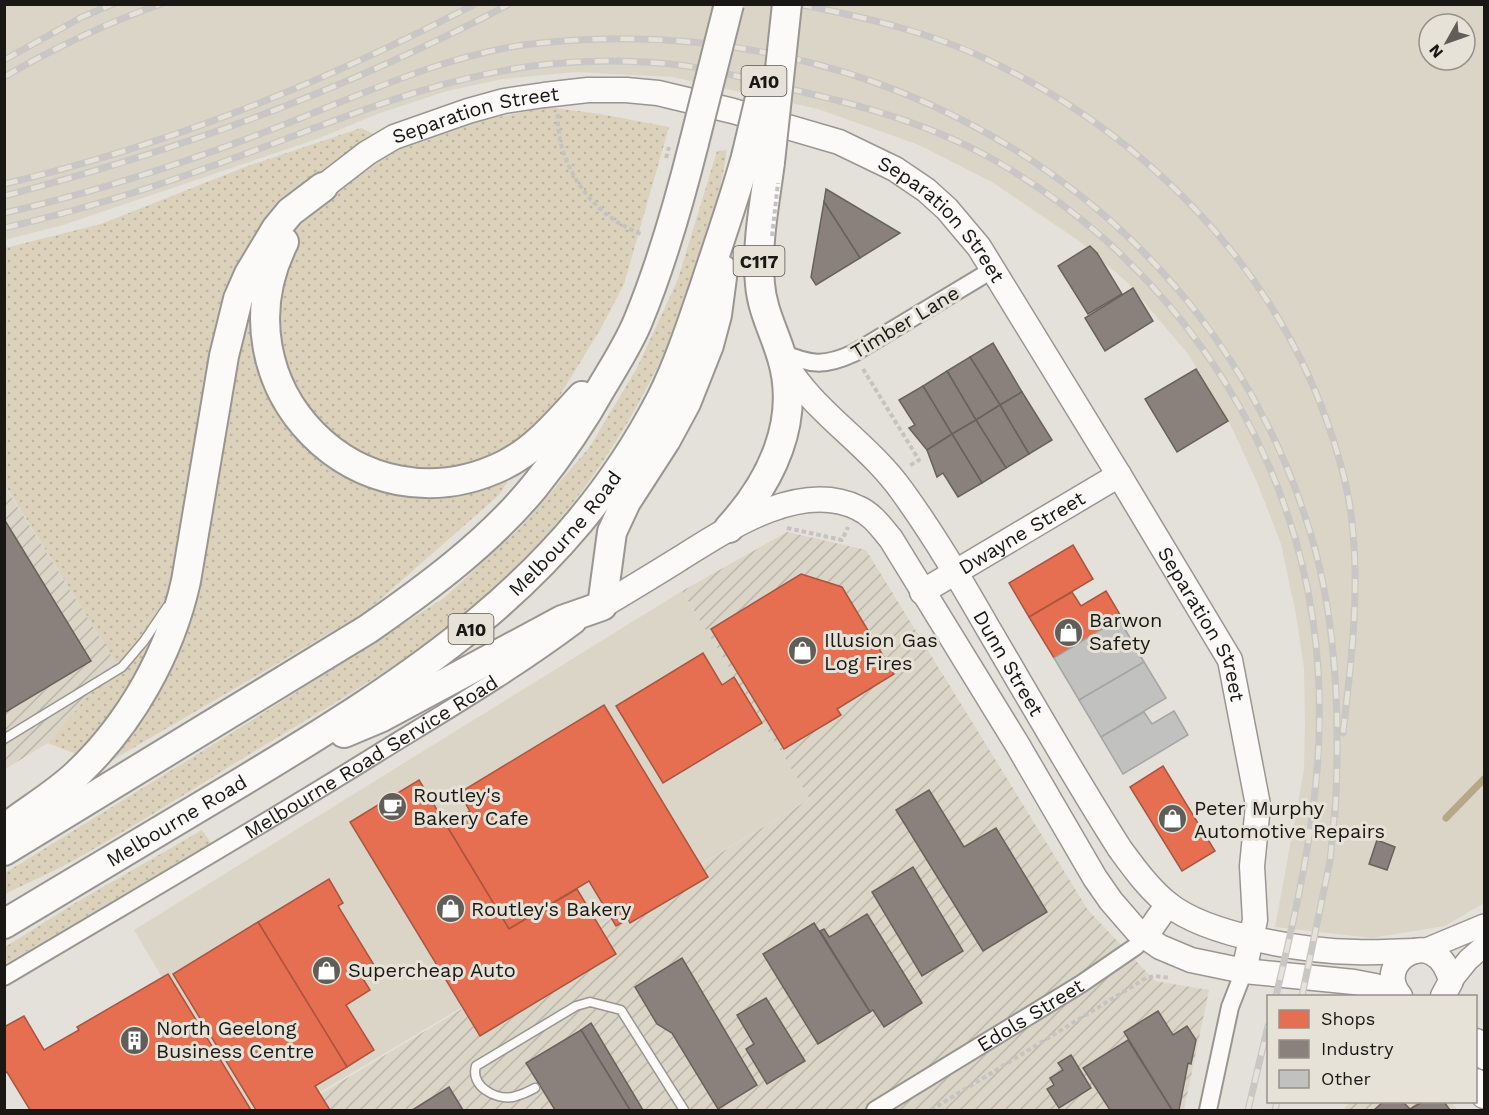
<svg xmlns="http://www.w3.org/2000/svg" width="1489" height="1115" viewBox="0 0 1489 1115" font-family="'Work Sans',sans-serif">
  <defs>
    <pattern id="industrial-furrows" width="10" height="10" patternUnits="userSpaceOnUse" patternTransform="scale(1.5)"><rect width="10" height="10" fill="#dbd5c8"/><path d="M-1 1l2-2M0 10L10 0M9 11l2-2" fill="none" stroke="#bbb6ab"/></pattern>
    <pattern id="grass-dots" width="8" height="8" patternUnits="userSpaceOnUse" patternTransform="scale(1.5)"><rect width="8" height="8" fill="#dcd2bc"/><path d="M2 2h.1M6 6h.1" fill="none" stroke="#bcb4a1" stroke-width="1.8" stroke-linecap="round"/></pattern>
  </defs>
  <rect width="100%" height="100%" fill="#e4e1da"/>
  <g fill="#dbd5c8" fill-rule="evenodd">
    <path d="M5,5H1484V903L1445,926L1372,938L1275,927L1304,770L1305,724L1304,668L1296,615L1281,544L1257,482L1230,424L1188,354L1127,282L1079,241L992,182L919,145L818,109L672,77L575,72L503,79L447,91L380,113L317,139L63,225L5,240ZM1429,24H1465V60H1429Z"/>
    <path d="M682,591L810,799L290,1110H241L134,930Z"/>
  </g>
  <g fill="url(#industrial-furrows)">
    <path d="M4,485L116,663L48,743L5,769Z"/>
    <path d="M787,532L866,550L1088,910L1155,981L1209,990L1184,1110H294L810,799L682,591Z"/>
    <path d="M1350,1102H1451L1457,1110H1344L1345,1107Z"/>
  </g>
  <g fill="url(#grass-dots)">
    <path d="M547,107L600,114L669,127L624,284L601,328L499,495L367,611L104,765L48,743L116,663L5,485V248L101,224L245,167L361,128L399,146L475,122Z"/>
    <path d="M727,150C701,319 605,498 473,607C405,664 326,708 250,754C193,789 136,825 78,858C55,871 29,882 5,894V873L243,726L444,598L520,528L589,448L637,368L678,279L717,151Z"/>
    <path d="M202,830L211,843L5,964V947L77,902Z"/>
  </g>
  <g fill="#e76f51" stroke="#aa553f" stroke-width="1.5">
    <path d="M1073,545L1093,579L1029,617L1009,583Z"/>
    <path d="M801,574L842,587L894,674L837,709L841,715L784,749L711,629Z"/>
    <path d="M1106,591L1122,618L1054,658L1029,617L1072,592L1081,606Z"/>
    <path d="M703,653L722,685L734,677L762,723L663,783L616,706Z"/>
    <path d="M604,705L708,877L630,923L628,919L616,926L589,881L509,929L448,828L458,822L457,819L470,811L459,793Z"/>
    <path d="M1163,766L1215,851L1182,871L1130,787Z"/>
    <path d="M419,780L509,929L577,889L616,954L480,1036L350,822Z"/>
    <path d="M329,879L343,903L338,906L374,965L360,974L370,990L346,1005L374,1050L347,1067L258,922Z"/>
    <path d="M258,922L347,1067L315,1086L330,1110H256L173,974Z"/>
    <path d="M168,974L251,1110H30L7,1072L4,1074V1027L24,1016L44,1050L79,1030L77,1027Z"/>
  </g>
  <g fill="#8a817c" stroke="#68625d" stroke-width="1.5">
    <path d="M826,189L900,233L860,258L824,202Z"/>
    <path d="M824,202L860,258L816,285L811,277Z"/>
    <path d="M1090,246L1097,253L1122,294L1088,314L1058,266Z"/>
    <path d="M1133,288L1153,321L1105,351L1085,318Z"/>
    <path d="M993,343L1022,392L1000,405L970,357Z"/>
    <path d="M970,357L1000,405L976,420L947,371Z"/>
    <path d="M1196,369L1228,421L1177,452L1145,399Z"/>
    <path d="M947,371L976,420L952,434L923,386Z"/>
    <path d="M923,386L952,434L927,450L909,428L915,425L899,400Z"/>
    <path d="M1022,392L1052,440L1029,454L1000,405Z"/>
    <path d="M1000,405L1029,454L1006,468L976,420Z"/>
    <path d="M976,420L1006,468L982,483L952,434Z"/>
    <path d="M952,434L982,483L958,497L943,473L937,477L927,450Z"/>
    <path d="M4,519L91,661L4,713Z"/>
    <path d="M929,790L964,847L996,828L1047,912L983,951L896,810Z"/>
    <path d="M1377,840L1395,847L1387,870L1369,864Z"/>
    <path d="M913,867L963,951L922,976L872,892Z"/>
    <path d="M867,914L922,1003L884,1027L873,1010L870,1012L820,931L824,929L829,937L833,935Z"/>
    <path d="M814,923L870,1012L818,1044L763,954Z"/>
    <path d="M682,958L757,1085L718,1109L672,1033L657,1024L635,987Z"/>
    <path d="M766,998L805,1061L767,1084L746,1049L754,1044L737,1015Z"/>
    <path d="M1158,1011L1173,1035L1187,1026L1196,1040L1191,1064L1188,1063L1179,1110H1172L1124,1032Z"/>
    <path d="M591,1023L643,1110H630L581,1030Z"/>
    <path d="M581,1030L630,1110H555L526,1063Z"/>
    <path d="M1128,1040L1172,1110H1110L1083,1068Z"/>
    <path d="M1071,1055L1091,1088L1059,1108L1047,1089L1054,1085L1050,1078L1063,1070L1058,1063Z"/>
    <path d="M449,1087L463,1110H411L414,1109Z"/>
    <path d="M1383,1102H1403L1410,1109L1422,1102H1444L1450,1110H1374Z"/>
  </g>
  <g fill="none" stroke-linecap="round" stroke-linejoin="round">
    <path stroke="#b6a887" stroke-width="7" d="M1446,818L1484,779"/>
  </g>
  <g fill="#c1c2bf" stroke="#a5a6a4" stroke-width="1.5">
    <path d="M1119,619L1144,662L1079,700L1054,658Z"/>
    <path d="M1144,662L1166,698L1101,737L1079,700Z"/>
    <path d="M1174,711L1188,735L1123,774L1101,737L1144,712L1152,724Z"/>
  </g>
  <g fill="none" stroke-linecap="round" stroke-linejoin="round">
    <defs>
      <g id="service">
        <path d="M4,739L122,667L144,641L167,607"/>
        <path d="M535,1088C528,1092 521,1095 513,1097C495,1100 470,1086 476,1066L576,1006L590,1002L621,1010L684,1110"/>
      </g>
      <g id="minor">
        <path d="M780,352C810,365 824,367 854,353L992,270"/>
        <path id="s1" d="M4,977C128,903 253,831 375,755C443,713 513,672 577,624"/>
        <path id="s2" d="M875,1110L1081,984L1135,947L1145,937"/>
        <path d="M1208,1110L1230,1007L1244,971"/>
      </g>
      <g id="tertiary">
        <path d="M1424,950L1484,925"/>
        <path d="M1451,981L1468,960L1484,946"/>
      </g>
      <g id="secondary">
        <path id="s3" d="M323,187L367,153L394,137L468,111L504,101L544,95L588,90H626L658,93L733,111L839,142L895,169L926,190L947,209L979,247L1119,475L1230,660L1258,805L1252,866L1255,920L1244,971"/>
        <path id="s4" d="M783,360C813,412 867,442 902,491C934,535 962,583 989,630C1032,703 1074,777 1120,849C1134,868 1149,889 1168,904C1208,936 1305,951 1356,952C1376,953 1396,951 1415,951"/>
        <path id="s5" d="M922,592L1119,475"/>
        <path d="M602,606C627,591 652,576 676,561C724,531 799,479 858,508C872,514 881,527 891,539L1017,744L1095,878L1111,901L1137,931L1160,947L1191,960L1244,971L1354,982L1375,986L1397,996"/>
        <path d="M1145,937L1168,904"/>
        <path d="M1400,996C1371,962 1436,921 1451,981L1443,996"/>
        <path d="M1476,1041L1484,1057"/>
        <path d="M1476,1081L1484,1096"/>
      </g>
      <g id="trunk">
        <path d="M284,242C212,385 359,536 504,465C535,450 559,421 582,396"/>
        <path d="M729,528C771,482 801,421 782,358C775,333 762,311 760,284C756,244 765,202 770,162"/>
        <path d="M344,733L382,717L562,620L602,606L612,532L626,502L666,440L686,403L709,345L717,315L723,270"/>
        <path d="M4,829C28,810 55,795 77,774C131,723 170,653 186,581L224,356L238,299L249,274L276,229L290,212L323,187"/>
        <path d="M4,851L368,629C427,588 488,543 534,487C560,455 583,421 603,385C615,365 629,343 638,321C662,263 679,203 694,143"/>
        <path id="s6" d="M4,924C84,876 164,828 243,781C413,678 566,582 661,399C679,363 692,323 705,285C719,242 734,200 746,157"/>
      </g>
    </defs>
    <use href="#service" stroke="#999691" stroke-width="11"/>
    <use href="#minor" stroke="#999691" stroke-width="20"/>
    <use href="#tertiary" stroke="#999691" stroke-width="24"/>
    <use href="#secondary" stroke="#999691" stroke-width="27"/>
    <use href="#trunk" stroke="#999691" stroke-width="32"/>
    <g stroke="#c4c3c1" stroke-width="4" stroke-dasharray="4.5 3" stroke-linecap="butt">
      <path d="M558,114C556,158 584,203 622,225C628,228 637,233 642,234"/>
      <path d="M863,369L919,460L909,466"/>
      <path d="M787,528L842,540L848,527"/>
      <path d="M931,1110L1146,978L1155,976L1171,978"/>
    </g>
    <use href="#service" stroke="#fbfaf9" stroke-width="8"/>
    <use href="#minor" stroke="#fbfaf9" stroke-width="16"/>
    <use href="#tertiary" stroke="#fbfaf9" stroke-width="21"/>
    <use href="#secondary" stroke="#fbfaf9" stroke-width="24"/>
    <use href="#trunk" stroke="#fbfaf9" stroke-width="28"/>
    <defs>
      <g id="rail">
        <path d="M798,4C863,17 931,32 990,61C1143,134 1271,262 1328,424C1339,456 1349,489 1352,523C1360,592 1351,665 1343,733"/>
        <path d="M4,60L82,17L113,4"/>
        <path d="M4,77C56,47 104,24 161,4"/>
        <path d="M4,184C168,145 326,82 475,4"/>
        <path d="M4,196C137,161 261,120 386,64C428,45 469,26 509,4"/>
        <path d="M4,213C97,192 190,161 278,127C359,96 437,58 523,45C876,0 1219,202 1315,549C1338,635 1340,727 1335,815"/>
        <path d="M4,228C82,210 159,186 234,158C340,120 436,76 549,64C592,60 637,60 679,65C712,69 745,78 777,86C848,102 920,120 985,155C1158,249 1285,425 1313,621C1332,753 1306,869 1276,996"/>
        <path d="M1302,996L1330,861L1335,808"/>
        <path d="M1248,1110L1268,1026"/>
        <path d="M1275,1110L1277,1102"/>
      </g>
    </defs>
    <use href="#rail" stroke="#c8c7c5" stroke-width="7"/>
    <use href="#rail" stroke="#e7e2d7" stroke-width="4.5" stroke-dasharray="14" stroke-linecap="butt"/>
    <defs>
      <g id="trunk-bridge">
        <path d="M694,143L729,4"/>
        <path d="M746,157L763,85"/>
        <path d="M770,162L787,4"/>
      </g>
    </defs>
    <use href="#trunk-bridge" stroke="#999691" stroke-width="32" stroke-linecap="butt"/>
    <g stroke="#c4c3c1" stroke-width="4" stroke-dasharray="4.5 3" stroke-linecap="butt">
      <path d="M666,158L669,147"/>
      <path d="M772,236L778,183"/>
    </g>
    <use href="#trunk-bridge" stroke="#fbfaf9" stroke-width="28"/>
  </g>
  <defs>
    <symbol id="shop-disc" viewBox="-11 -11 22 22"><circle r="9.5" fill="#615e59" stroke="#e7e2d7"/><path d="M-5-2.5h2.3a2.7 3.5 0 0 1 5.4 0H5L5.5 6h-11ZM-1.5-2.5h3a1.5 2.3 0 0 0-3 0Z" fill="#fff"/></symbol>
    <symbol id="cafe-disc" viewBox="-11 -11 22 22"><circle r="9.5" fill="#615e59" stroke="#e7e2d7"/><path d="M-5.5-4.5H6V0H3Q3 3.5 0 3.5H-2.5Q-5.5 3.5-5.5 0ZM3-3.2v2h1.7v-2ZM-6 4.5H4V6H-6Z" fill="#fff"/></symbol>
    <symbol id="building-disc" viewBox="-11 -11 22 22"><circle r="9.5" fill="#615e59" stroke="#e7e2d7"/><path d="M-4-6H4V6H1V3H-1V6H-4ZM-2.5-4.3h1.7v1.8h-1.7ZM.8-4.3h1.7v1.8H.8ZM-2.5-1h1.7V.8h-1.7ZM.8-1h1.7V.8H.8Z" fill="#fff"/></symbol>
  </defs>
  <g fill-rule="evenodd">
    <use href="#shop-disc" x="1052" y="616" width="33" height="33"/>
    <use href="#shop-disc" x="786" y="634" width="33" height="33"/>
    <use href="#cafe-disc" x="376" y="790" width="33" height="33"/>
    <use href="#shop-disc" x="1156" y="802" width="33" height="33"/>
    <use href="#shop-disc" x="434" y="892" width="33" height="33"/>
    <use href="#shop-disc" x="310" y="954" width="33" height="33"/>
    <use href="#building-disc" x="118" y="1024" width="33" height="33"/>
  </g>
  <g text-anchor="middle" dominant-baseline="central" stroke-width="6" stroke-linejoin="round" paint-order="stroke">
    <g fill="#e7e2d7" stroke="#58554e" stroke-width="1.5">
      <rect x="741.5" y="66" width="45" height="30" rx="4.5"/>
      <rect x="733.5" y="246" width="51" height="30" rx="4.5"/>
      <rect x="448.5" y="614" width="45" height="30" rx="4.5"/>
    </g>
    <g font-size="18" font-weight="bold" fill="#1a1814">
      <text x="764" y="81">A10</text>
      <text x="759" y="261">C117</text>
      <text x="471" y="629">A10</text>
    </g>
    <g font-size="20" fill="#1a1814" stroke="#e7e2d7">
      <text stroke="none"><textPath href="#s3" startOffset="172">Separation Street</textPath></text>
      <text stroke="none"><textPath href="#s3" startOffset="676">Separation Street</textPath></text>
      <text transform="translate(905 322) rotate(-31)">Timber Lane</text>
      <text stroke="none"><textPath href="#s6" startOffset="687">Melbourne Road</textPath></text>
      <text stroke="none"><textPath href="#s5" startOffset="116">Dwayne Street</textPath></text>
      <text stroke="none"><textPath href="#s3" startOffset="1162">Separation Street</textPath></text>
      <text stroke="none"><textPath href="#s4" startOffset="380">Dunn Street</textPath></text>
      <text stroke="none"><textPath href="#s1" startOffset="428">Melbourne Road Service Road</textPath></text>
      <text stroke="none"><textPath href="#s6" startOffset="201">Melbourne Road</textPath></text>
      <text stroke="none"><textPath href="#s2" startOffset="182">Edols Street</textPath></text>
    </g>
    <g font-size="20" fill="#1a1814" stroke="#e7e2d7" text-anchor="start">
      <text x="1089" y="620">Barwon<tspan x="1089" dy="23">Safety</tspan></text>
      <text x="824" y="640">Illusion Gas<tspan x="824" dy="23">Log Fires</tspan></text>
      <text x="413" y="795">Routley's<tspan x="413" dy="23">Bakery Cafe</tspan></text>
      <text x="1194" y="808">Peter Murphy<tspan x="1194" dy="23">Automotive Repairs</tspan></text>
      <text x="471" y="909">Routley's Bakery</text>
      <text x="348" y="970">Supercheap Auto</text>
      <text x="156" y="1028">North Geelong<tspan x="156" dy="23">Business Centre</tspan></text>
    </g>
  </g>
  <rect width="1489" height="1115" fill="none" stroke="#1a1814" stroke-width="12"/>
  <rect x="1267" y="995" width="210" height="108" fill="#e7e2d7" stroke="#959189" stroke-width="1.5"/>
  <rect x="1279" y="1010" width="30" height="18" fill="#e76f51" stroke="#959189" stroke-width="1.5"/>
  <text x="1321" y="1025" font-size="18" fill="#1a1814">Shops</text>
  <rect x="1279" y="1040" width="30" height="18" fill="#8a817c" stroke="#959189" stroke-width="1.5"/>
  <text x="1321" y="1055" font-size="18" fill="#1a1814">Industry</text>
  <rect x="1279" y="1070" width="30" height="18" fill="#c1c2bf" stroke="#959189" stroke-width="1.5"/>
  <text x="1321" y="1085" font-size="18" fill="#1a1814">Other</text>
  <g transform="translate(1447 42) rotate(230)"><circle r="28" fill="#e7e2d7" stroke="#959189" stroke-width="1.5"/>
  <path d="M0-4.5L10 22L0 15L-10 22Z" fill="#615e59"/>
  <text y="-9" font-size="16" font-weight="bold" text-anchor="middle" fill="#1a1814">N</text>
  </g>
</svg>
